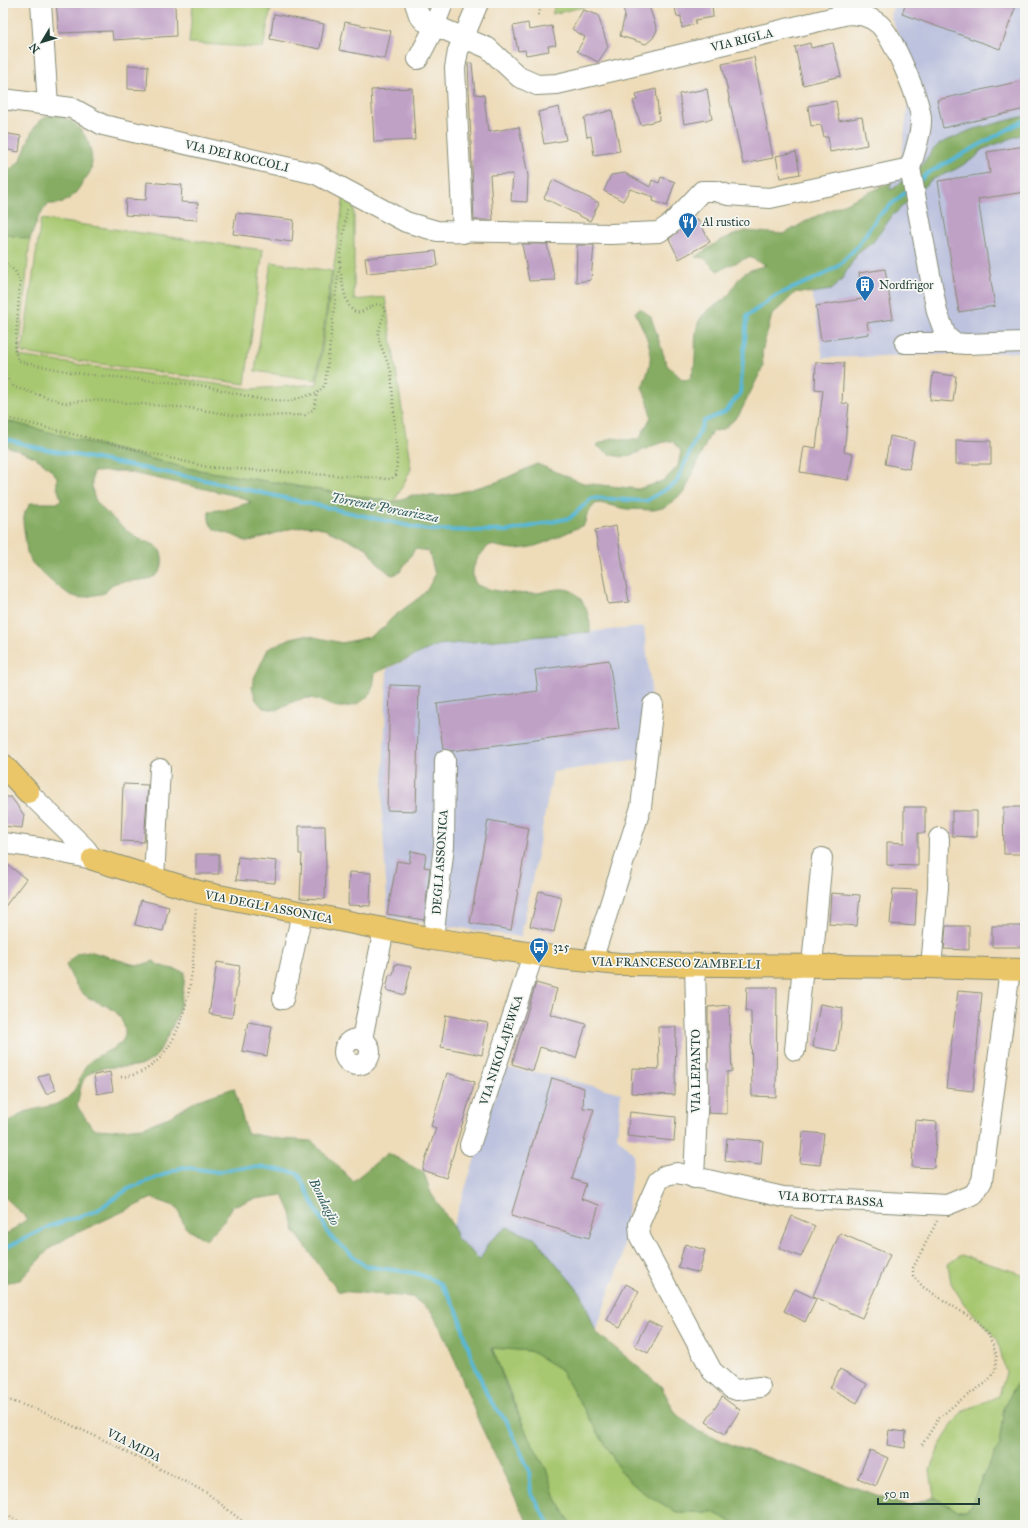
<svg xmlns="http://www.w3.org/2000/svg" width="1028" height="1528" viewBox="0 0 1028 1528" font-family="'IM FELL Great Primer',serif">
  <rect width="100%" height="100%" fill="#f6f6f2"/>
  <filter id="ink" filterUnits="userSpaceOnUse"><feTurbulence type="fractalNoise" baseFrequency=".025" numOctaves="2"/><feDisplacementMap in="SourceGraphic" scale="8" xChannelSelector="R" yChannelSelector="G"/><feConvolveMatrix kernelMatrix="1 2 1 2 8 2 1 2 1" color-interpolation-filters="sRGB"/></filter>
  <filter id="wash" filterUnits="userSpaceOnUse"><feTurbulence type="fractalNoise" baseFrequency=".012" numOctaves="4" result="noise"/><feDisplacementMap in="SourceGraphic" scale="16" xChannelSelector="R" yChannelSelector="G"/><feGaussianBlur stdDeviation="0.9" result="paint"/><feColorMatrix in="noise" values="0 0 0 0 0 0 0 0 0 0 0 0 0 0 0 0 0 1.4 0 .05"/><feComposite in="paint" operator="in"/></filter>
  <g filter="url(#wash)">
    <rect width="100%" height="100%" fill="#eedcb9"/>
    <g fill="#bdc3de">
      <path d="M895,3H1025V116L971,130L939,144L932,151L921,166L893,189L889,190L902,152L912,69L890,15Z"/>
      <path d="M1025,133V352L823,358L812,293L831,290L840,282L857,254L873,242L892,216L931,180L956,169L976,157L981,150Z"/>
      <path d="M644,627L651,688L642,759L553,772L521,937L388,917L382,814L387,669L438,645Z"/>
      <path d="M504,1068L542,1073L621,1093L617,1137L634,1154L622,1260L610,1289L596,1332L582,1295L489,1242L480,1260L457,1238L453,1226Z"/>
    </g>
    <g fill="#a7c870" stroke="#638252">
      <path d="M193,3H272L263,48L189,43Z"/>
      <path d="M556,3H601L552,14Z"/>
      <path d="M344,196L354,202V300L385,297L411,469L394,502L186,468L3,420V234L30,239L19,356L252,389L317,384Z"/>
      <path d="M41,219L263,250L245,384L22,353Z"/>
      <path d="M271,262L332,271L316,380L255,371Z"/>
      <path d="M961,1255L1025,1275V1393L1017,1384L1004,1407L999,1446L982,1478L971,1506L965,1511H958L934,1497L930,1470L940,1445L950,1428L963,1411L999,1396L1006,1373L997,1338L964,1304L951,1283L948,1264Z"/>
      <path d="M492,1348L530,1351L560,1369L624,1476L641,1491L676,1512H713L737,1525H571L569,1520L556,1499L546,1469L529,1439Z"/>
    </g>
    <g fill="#85ac62" stroke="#52744b">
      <path d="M49,115C76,114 96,142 91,169C90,174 84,180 81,185C77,192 69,201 61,203C57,204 52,204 48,204L39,216L30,239L3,234V170C24,170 25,143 33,130C37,123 42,119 49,115Z"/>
      <path d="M1025,116V133L981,150L976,157L956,169L931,180L892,216L873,242L857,254L840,282L831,290L812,293L796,292L772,315L762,351L763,367L739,415L724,429L711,432L685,491L666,507L654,510L627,509L600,503L595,504L587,514L584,525C561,534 540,549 515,549C507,549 498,546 490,545C479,555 466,570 477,585C493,592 521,595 538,593C547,591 560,587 569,590C584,595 591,618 590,632L438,645L375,673C374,679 374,686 371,691C366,703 346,710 334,706C325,704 318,698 308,698C297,699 287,704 277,710L263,708L256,700L252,687L254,678L268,649L291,638L305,635L342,643L369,637L382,629L393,617L420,597L427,590L435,575L429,551L415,549L400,572L393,575L390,574L378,564L367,548L319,527L305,526L289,529L247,542C243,540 239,538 235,536C220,530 207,533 209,511L229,509L251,502L237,496L123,471L93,472C91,478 92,493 95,499C100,509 130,534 140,539C147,543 153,542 159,549C163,554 163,564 161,569C153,587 122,576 110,586C108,588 107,591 105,593L80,598L70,595L52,582L32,563L27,552L23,522L25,512L31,503H57L61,499L57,487V477C40,456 28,454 3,445V420L186,468L394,502L412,495L440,496L457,493L497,482L537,464L583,483L638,489L655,484L666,479L678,466L681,451L672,441C638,444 630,472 596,445L612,438L626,440L639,439L651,417L648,402L642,387C657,353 650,344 635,312L640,308L651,317L667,365L683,380L690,379C700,358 691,340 699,321C704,310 718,305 727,297C733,291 735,282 741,276C747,270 758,268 766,265L749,257L717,271L704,258L695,257L721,240L745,231L784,234L810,219L892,182L889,189H893L921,166L932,151L939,144L971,130Z"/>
      <path d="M89,951L132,964L141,965L154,961L158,965L185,972C183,1002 178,1018 163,1044C160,1050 156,1058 150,1061C129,1074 100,1058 84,1079C80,1086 79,1098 77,1106L93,1129L111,1130L143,1127L169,1117L198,1100L234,1088L247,1133L280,1139L312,1141L353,1181L388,1153L424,1173L431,1193L453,1226L457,1238L480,1260L489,1242L507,1227L536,1239L582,1295L596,1332L661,1386L676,1414L698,1431L740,1448L909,1506L934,1497L958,1511H965L971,1506L982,1478L999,1446L1004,1407L1017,1383L1025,1393V1525H737L713,1512H676L641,1491L624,1476L560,1369L530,1351L492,1348L505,1383L529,1439L546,1469L556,1499L569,1520L571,1525H530L523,1514L479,1422L446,1338L431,1311L412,1297L338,1291L295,1232L291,1213L283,1195L255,1199L232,1206L223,1222L206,1240L185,1227L177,1207L152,1198L68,1237L49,1249L20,1280L3,1283V1237L27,1219L3,1195V1121L7,1123C13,1120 19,1115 25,1112C39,1107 53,1108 66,1099C78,1090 79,1077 86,1066C97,1049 138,1050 121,1019C114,1005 95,1003 86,996C76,989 71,975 66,965L77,953Z"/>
    </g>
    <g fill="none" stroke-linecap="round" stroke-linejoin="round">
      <g stroke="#57b7d6" stroke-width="4">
        <path d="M918,182L928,173L1025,120"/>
        <path d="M3,438L34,447L200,479L427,530L509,531L570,518L592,498L646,501L676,483L704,421L725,412L740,394L747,316L777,295L819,277L838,266L857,247L878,216L908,190"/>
        <path d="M3,1249L50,1226L96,1211L128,1189L183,1167L218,1172L237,1168L263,1167L298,1173L329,1235L365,1266L415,1273L429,1278L439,1283L449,1296L458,1313L471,1356L489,1399L507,1422L529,1470L531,1493L550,1525"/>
      </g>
    </g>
    <g id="blocks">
      <g fill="#c0a1c6">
        <path d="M56,3H175L176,36L113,40L112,31L59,33Z"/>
        <path d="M630,3H648L657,30L653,38L646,44L620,36L625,15L622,5Z"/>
        <path d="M674,3H712L713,17L695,20L696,24L682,28L681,16L677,17Z"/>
        <path d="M906,3H1017L1000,49L902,14Z"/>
        <path d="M583,10L598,15L608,47L598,62L577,51L585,37L572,29Z"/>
        <path d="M274,14L324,24L320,49L270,39Z"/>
        <path d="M345,22L391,31L385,59L339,50Z"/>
        <path d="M528,23L529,30L552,26L556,45L548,46L549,51L526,55L525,50L518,51L513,26Z"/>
        <path d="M810,43L811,48L833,43L841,76L803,85L795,47Z"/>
        <path d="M754,57L773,158L743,164L722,64Z"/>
        <path d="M468,63H472L475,94L484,95L488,132L519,127L528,176L527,202L511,201L513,174L490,175L493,220H474Z"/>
        <path d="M128,65L148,66L147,90L128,89Z"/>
        <path d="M1025,80V109L943,128L937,100Z"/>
        <path d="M412,88L415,140L374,142L371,90Z"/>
        <path d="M656,89L659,120L641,125L633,101L637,100L636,94Z"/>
        <path d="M707,89L712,119L684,124L679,94Z"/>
        <path d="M836,101L839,121L862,117L867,145L830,152L828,137H824L821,125L811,126L808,106Z"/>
        <path d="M559,107L566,140L544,144L538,112Z"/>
        <path d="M612,110L620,151L594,155L591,136L587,137L584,118Z"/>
        <path d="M3,133L21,136L19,152L3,149Z"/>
        <path d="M1025,146V192L978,199L995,306L959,312L938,181L990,173L987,152Z"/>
        <path d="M796,152L800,174L780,178L776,156Z"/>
        <path d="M625,173L650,187L652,180L659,183L661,177L675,182L667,206L653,201L654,197L630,189L623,201L604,191L611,175Z"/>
        <path d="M553,180L599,203L590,221L544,198Z"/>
        <path d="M147,182L182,185L181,202L198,203L197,220L125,215L126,199L146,200Z"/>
        <path d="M236,213L294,220L292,242L233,234Z"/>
        <path d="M698,219L710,242L679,259L669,239L686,225Z"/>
        <path d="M522,244H547L555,280L529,281Z"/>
        <path d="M577,245H594L591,280L576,282Z"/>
        <path d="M436,251L438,266L367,273L365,258Z"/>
        <path d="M885,269L893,319L867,323L869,334L821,341L816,306L862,299L859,273Z"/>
        <path d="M816,362L844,363L842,403L849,404L844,452L853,454L848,480L800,472L804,446L816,448L823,390L815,389Z"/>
        <path d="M933,373L956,376L953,402L930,400Z"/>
        <path d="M890,436L914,441L909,469L885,464Z"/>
        <path d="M956,440L991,441V464H956Z"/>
        <path d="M616,526L629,602L608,604L595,530Z"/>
        <path d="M609,660L619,729L452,751L443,749L437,704L538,691L535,670Z"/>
        <path d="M390,685L419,686L416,811L387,810Z"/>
        <path d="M123,784L148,785L144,842L121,841Z"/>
        <path d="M3,797H11L24,815L22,828L3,826Z"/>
        <path d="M904,807H925V833H918V866L887,865V842L904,843Z"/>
        <path d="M1003,807H1025V854H1004Z"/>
        <path d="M952,811H977V837L952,836Z"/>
        <path d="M488,820L529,828L511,930L470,923Z"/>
        <path d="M299,826H325L326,867L325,899L300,898L302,854H299Z"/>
        <path d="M411,851L426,854L424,867L430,868L424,920L387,914L397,861L409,863Z"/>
        <rect x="196" y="854" width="23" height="20"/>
        <path d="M238,857L277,861L275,883L236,880Z"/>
        <path d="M3,861L26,879L3,909Z"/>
        <path d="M349,872L371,873L370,906L348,905Z"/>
        <path d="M893,889L917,890L915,926L890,924Z"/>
        <path d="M539,891L562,897L554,932L530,926Z"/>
        <path d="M831,893L860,895L857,926L829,924Z"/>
        <path d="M141,900L169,907L163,931L135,925Z"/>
        <path d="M946,926H969V950L944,949Z"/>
        <rect x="992" y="926" width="30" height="21"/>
        <path d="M217,962L240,966L232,1018L209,1014Z"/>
        <path d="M395,964L411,967L405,995L386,990L389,975H393Z"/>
        <path d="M536,983L557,989L550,1014L586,1024L576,1058L540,1047L533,1071L512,1064Z"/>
        <path d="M747,987H777L776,1097L752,1096L751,1011H746Z"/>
        <path d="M958,991L982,993L973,1091L946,1088Z"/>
        <path d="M820,1004L843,1008L837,1051L813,1047Z"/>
        <path d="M729,1005L732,1071L727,1072V1114L708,1113V1007Z"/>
        <path d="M446,1015L488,1023L482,1055L441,1047Z"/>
        <path d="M248,1022L272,1026L267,1056L242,1051Z"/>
        <path d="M658,1027H676L675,1095L631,1093L632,1068L659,1069Z"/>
        <path d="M110,1072L113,1091L97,1094L94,1075Z"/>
        <path d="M48,1073L56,1090L46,1094L38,1077Z"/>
        <path d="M447,1073L475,1082L446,1178L422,1170L436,1128L431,1126Z"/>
        <path d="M552,1078L584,1088L583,1108L594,1109L572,1179L586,1184L581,1199L599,1205L589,1238L511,1216Z"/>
        <path d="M630,1112L676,1117L674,1141L627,1136Z"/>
        <path d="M915,1120L937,1122L934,1168L912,1167Z"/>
        <path d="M803,1132L824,1134L820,1165L800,1163Z"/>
        <path d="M727,1138L763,1141L761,1165L725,1161Z"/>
        <path d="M792,1216L815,1226L801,1257L779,1248Z"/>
        <path d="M840,1233L890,1255L862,1318L813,1296Z"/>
        <path d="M685,1244L705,1250L699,1273L678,1267Z"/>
        <path d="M626,1284L639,1291L620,1327L607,1320Z"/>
        <path d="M795,1289L816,1299L805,1322L784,1311Z"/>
        <path d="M648,1320L662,1327L648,1353L635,1346Z"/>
        <path d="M840,1369L867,1384L857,1403L830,1388Z"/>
        <path d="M722,1397L740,1410L725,1434L706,1422Z"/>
        <path d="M889,1430L906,1432L905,1448L887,1445Z"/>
        <path d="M870,1450L888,1458L876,1486L858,1478Z"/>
      </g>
    </g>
  </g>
  <g filter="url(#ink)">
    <use href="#blocks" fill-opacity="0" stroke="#868c76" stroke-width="1"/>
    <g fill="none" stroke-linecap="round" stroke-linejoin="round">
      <defs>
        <g id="minor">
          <path d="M41,3L48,105"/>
          <path d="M415,3L419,15L424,21L488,48L519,77L537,85L557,84L617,70L848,14C860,14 869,16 879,24C892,35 922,103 921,121C921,135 914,155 910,168"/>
          <path d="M418,59L432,32L443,3"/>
          <path d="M3,99L72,108L103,125L316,174L406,222L437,231L611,234L659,232L672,223L702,191H716L728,195L770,198L910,168L937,312L946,336L954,343L966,344L1025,342"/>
          <path d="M463,233L455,68L458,51L478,3"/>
          <path d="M905,343H954"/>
          <path d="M28,792L86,849L93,859"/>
          <path d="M3,843L39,848L93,859"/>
          <path d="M154,878L160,769"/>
          <path d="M433,939L444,846L445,760"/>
          <path d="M592,961L641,807L653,705"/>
          <path d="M812,965L822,858"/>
          <path d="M931,967L938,888L939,838"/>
          <path d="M283,999L302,913"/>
          <path d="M362,1039L384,929"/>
          <circle cx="357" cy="1052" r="13"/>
          <path d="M795,1050L803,965"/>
          <path d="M470,1145L533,955"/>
          <path d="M694,1178L698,1089L695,965"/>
          <path d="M760,1387L737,1390L731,1388L712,1371L640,1237L639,1224L658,1181L666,1175L677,1173L783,1197L947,1205L974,1194L982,1181L1010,970"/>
        </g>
        <g id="major">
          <path d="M3,765L28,792"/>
          <path d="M93,859L199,892L433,939L560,958L619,964L926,967L1025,970"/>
        </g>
      </defs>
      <use href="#minor" stroke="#868c76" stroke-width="22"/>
      <use href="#major" stroke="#868c76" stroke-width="24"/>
      <g stroke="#868c76" stroke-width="2.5" stroke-dasharray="1 3" stroke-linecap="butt">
        <path d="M538,15L543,3"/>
        <path d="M3,261L15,271L20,281L15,351L18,360L25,363L82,374L200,385L259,399L288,401L317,393"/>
        <path d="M340,262L347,208"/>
        <path d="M3,373L14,387L65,403L92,400L190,408L238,416L305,415L314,409L317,393L325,385L339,267"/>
        <path d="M3,417L207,467L391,479L396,475L397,459L391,371L379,341L378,332L385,312L383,306C374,301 368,310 360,312C344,316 341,273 340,263"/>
        <path d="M121,1077C175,1073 189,1004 193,960C195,943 194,926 196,909"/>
        <path d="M3,1398L43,1412L110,1443L207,1493L247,1525"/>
        <path d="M922,1445L939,1418L959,1401L986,1383L995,1371L997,1355L989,1336L976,1321L923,1287L913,1276V1268L937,1221"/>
        <path d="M3,1512L24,1525"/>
      </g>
      <use href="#minor" stroke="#fff" stroke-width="20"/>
      <use href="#major" stroke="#eac669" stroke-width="22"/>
    </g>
  </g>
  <defs>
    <symbol id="restaurant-pin" viewBox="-11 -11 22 30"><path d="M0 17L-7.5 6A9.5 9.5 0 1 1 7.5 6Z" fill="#1f6fb2" stroke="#f6f6f2"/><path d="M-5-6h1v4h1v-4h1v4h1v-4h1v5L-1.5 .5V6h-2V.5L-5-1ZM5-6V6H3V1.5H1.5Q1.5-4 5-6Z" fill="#fff"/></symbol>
    <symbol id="building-pin" viewBox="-11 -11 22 30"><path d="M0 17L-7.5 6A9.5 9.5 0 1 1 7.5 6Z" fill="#1f6fb2" stroke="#f6f6f2"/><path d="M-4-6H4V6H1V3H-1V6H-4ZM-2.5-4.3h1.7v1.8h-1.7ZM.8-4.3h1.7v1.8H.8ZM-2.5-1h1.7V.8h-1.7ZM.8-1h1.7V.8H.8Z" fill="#fff"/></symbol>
    <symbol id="bus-pin" viewBox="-11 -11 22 30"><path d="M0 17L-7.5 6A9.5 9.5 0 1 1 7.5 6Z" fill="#1f6fb2" stroke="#f6f6f2"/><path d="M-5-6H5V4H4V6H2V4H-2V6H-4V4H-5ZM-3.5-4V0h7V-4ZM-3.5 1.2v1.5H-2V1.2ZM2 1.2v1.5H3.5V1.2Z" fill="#fff"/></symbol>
  </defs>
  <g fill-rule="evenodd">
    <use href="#restaurant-pin" x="677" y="211" width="22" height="30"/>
    <use href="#building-pin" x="854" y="274" width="22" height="30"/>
    <use href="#bus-pin" x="528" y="936" width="22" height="30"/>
  </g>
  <g text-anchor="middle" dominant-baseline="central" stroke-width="3.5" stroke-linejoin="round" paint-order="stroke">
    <g font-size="12" fill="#1f3d34" stroke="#f6f6f2">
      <text transform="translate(742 40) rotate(-14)">VIA RIGLA</text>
      <text transform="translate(237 156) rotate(13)">VIA DEI ROCCOLI</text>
      <text transform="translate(440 862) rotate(-86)">DEGLI ASSONICA</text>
      <text transform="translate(269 907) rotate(11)">VIA DEGLI ASSONICA</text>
      <text transform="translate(676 963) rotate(1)">VIA FRANCESCO ZAMBELLI</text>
      <text transform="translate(501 1050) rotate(-72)">VIA NIKOLAJEWKA</text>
      <text transform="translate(696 1071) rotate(-90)">VIA LEPANTO</text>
      <text transform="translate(831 1199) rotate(4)">VIA BOTTA BASSA</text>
      <text transform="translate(134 1445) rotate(27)">VIA MIDA</text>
    </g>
    <g font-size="12" fill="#1f3d34" stroke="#f6f6f2" text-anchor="start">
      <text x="702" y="222">Al rustico</text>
      <text x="879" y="285">Nordfrigor</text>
      <text x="553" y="947">325</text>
    </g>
    <g font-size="13" font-style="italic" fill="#2d5c5c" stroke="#f6f6f2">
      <text transform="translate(385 508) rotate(11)">Torrente Porcarizza</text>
      <text transform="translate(324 1202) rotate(63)">Bondaglio</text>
    </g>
  </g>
  <rect width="1028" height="1528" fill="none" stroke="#f6f6f2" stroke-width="16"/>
  <g transform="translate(42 42) rotate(232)" stroke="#f6f6f2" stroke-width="3" paint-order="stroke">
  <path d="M0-3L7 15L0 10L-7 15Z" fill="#1f3d34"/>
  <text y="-6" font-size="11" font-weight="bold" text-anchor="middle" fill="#1f3d34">N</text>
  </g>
  <path d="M878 1498v6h101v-6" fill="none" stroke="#1f3d34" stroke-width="2"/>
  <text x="884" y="1498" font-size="12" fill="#1f3d34" stroke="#f6f6f2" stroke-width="3" paint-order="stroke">50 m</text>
</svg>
